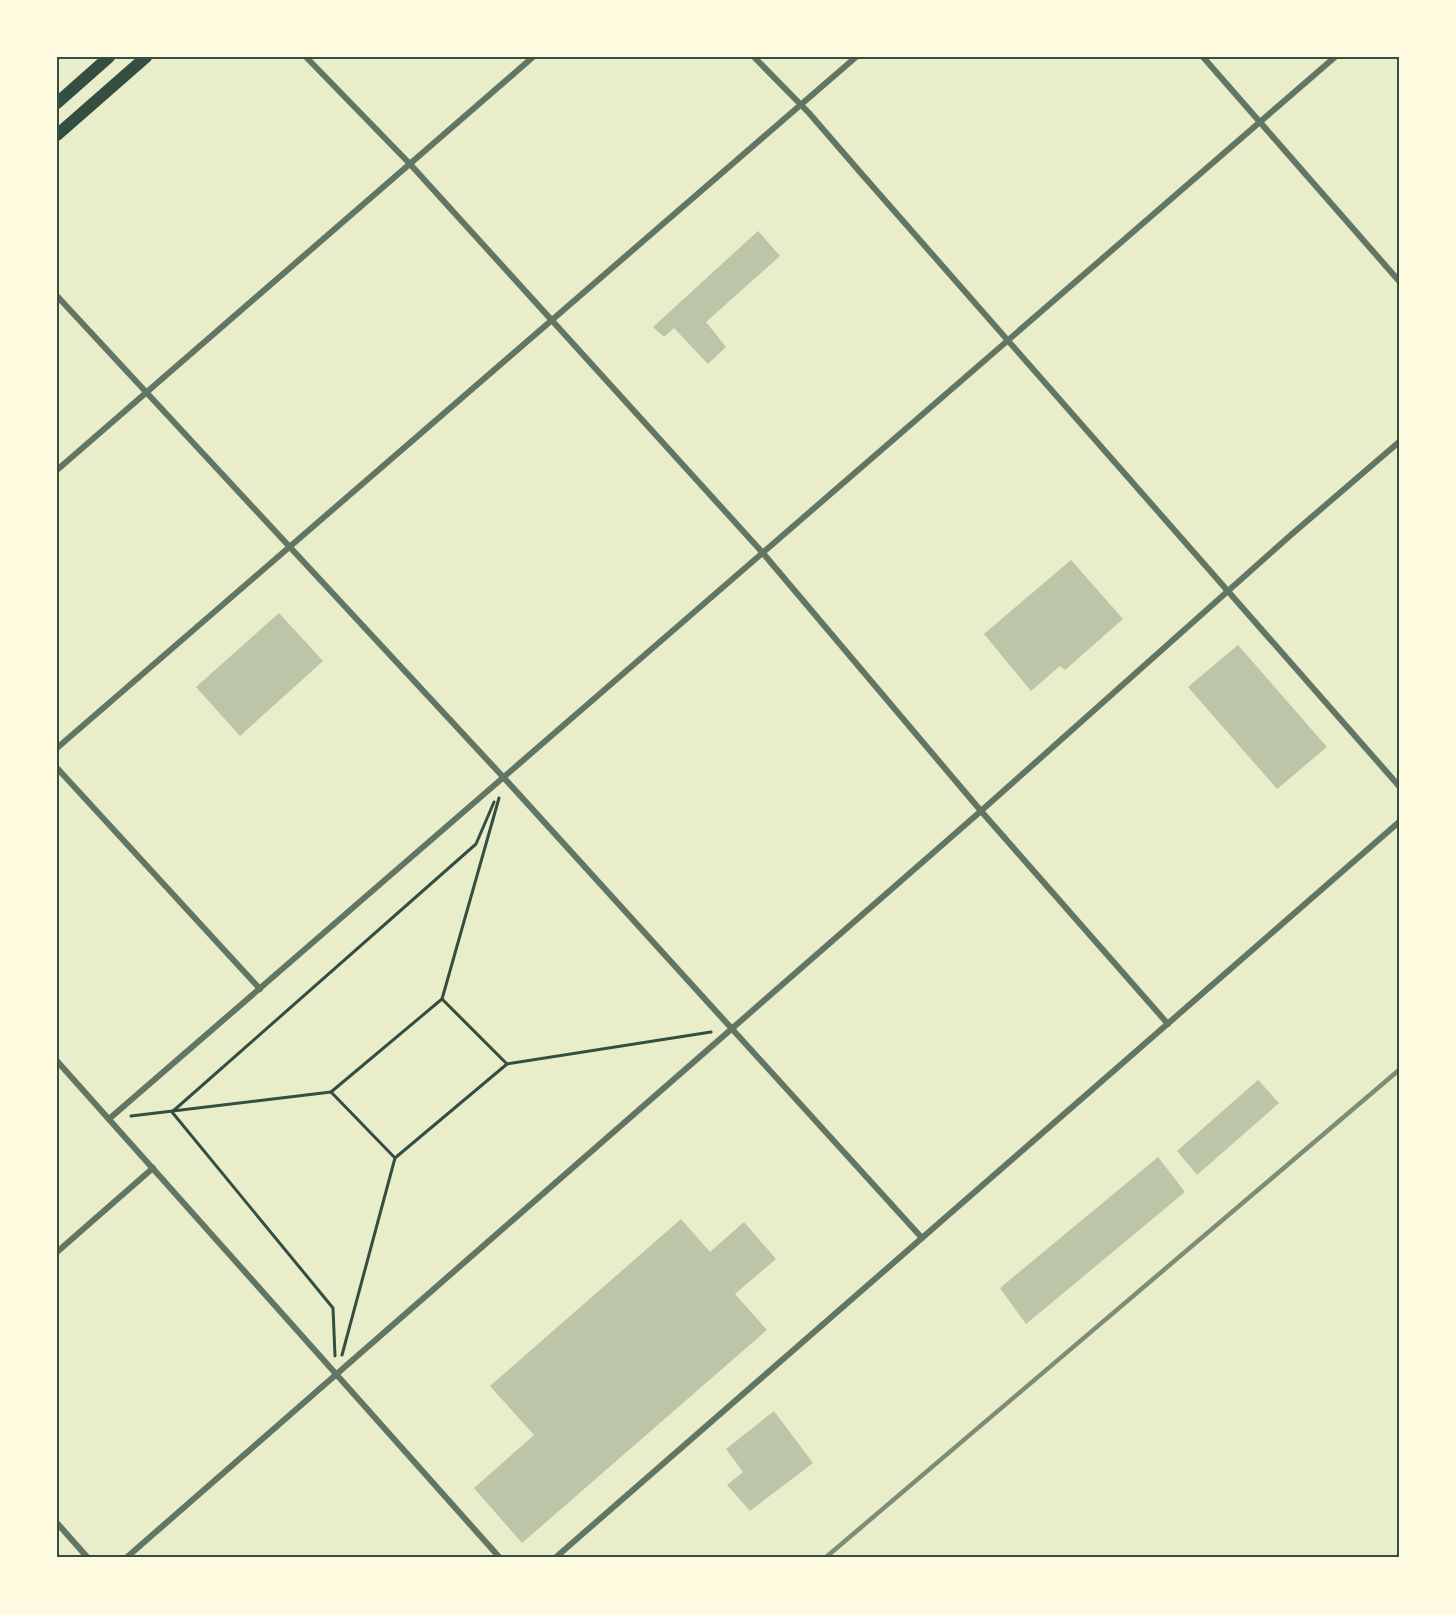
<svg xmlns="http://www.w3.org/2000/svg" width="1456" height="1615" viewBox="0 0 1456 1615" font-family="Quicksand,sans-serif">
  <rect width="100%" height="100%" fill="#e9edc9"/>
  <g fill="#bcc5a7">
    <path d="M758,231L780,256L706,322L726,347L708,364L674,328L664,337L653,327Z"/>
    <path d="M1071,560L1123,619L1065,670L1060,666L1031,691L984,634Z"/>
    <path d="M279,613L323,661L240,736L196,687Z"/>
    <path d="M1238,645L1327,747L1277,789L1188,687Z"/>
    <path d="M1258,1080L1279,1103L1197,1175L1177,1151Z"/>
    <path d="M1158,1157L1185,1192L1026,1324L1000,1288Z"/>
    <path d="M681,1219L710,1252L744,1222L776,1259L735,1294L767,1330L522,1543L474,1488L534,1435L490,1386Z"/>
    <path d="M774,1411L813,1463L750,1511L727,1485L743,1472L726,1449Z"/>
  </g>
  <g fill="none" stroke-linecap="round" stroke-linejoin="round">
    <g stroke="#344e41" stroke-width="3">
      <path d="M442,999L499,798"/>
      <path d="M507,1064L711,1032"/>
      <path d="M131,1116L331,1092"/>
      <path d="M342,1355L395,1158L507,1064L442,999L331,1092L395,1158"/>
      <path d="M335,1356L333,1308L172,1112L476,844L494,802"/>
    </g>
    <g stroke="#617663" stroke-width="6">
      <path d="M306,57L410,164L762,552L981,811L1168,1024"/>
      <path d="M754,57L809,113L860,172L1399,786"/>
      <path d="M1203,57L1399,281"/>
      <path d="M57,296L505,779L922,1238"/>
      <path d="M57,470L533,57"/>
      <path d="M57,748L856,57"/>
      <path d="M57,768L260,989"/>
      <path d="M57,1061L500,1558"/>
      <path d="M109,1119C519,767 924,409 1335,57"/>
      <path d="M57,1252L153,1168"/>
      <path d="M57,1523L88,1558"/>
      <path d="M126,1558L981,811L1292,534L1399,442"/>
      <path d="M555,1558L1399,822"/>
    </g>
    <g stroke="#344e41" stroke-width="12">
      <path d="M57,103L109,57"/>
      <path d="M57,135L146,57"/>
    </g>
    <path stroke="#7c8e77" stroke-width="4.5" d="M825,1558L1399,1070"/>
  </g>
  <rect width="1456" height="1615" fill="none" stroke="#fefae0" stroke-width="117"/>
  <rect x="58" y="58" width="1340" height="1498" fill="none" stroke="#344e41" stroke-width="2"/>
</svg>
